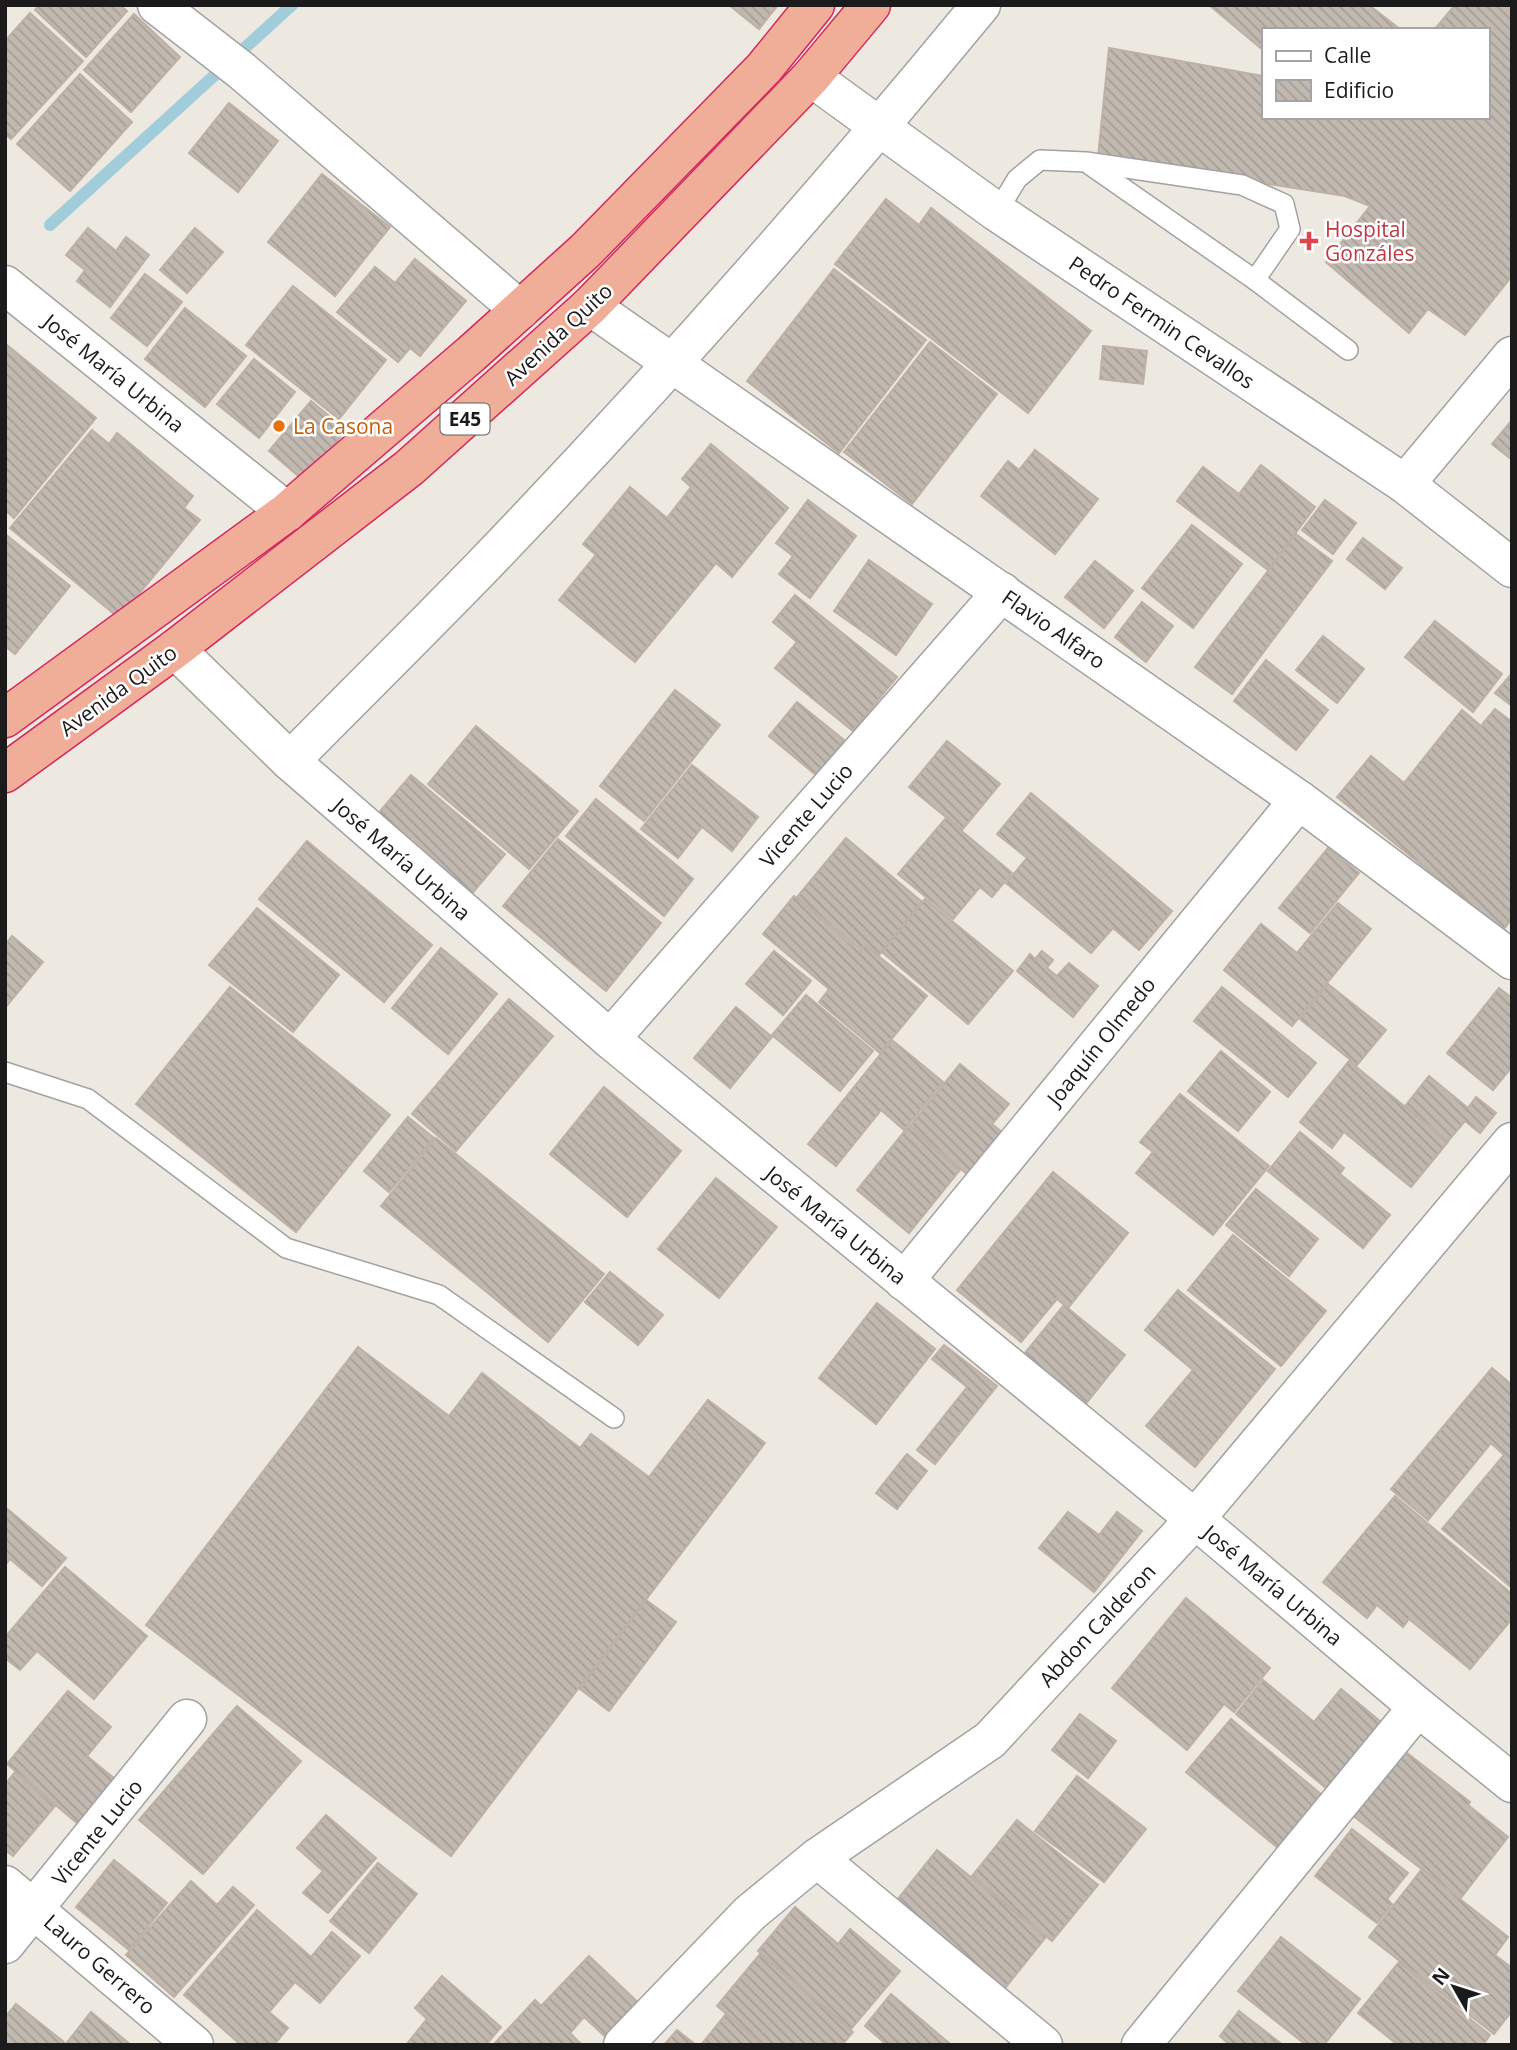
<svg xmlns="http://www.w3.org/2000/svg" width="1517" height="2050" viewBox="0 0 1517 2050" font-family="'Open Sans',sans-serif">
  <defs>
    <pattern id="building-back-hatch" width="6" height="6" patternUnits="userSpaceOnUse" patternTransform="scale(1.75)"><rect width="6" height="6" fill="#c1b8b0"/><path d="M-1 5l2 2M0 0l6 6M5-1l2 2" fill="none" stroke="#a59e97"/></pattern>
  </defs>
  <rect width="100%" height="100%" fill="#ede9e1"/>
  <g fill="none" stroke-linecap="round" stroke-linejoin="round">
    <path stroke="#a1cddb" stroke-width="12" d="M50,225L292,5"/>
  </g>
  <g fill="url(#building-back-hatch)" stroke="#beb0a4" stroke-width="2">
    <path d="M39,5H120L127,11L86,57L35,10Z"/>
    <path d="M729,5H778L759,29Z"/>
    <path d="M1209,5H1369L1401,30H1263V50Z"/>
    <path d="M1455,5H1505L1512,11V276L1465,335L1428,309L1409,333L1326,262L1370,206L1345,196L1098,157L1109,48L1263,76V117H1487V30H1434Z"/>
    <path d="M30,13L83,61L11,139L5,134V41Z"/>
    <path d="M134,14L180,57L131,112L84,70Z"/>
    <path d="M80,74L132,122L70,191L17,144Z"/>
    <path d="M229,103L278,141L238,192L189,153Z"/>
    <path d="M322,174L390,227L335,296L268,242Z"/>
    <path d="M886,199L919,225L931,208L1091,331L1028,413L835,264Z"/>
    <path d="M88,228L116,251L126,237L149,255L110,307L77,281L85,270L66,255Z"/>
    <path d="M195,228L223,252L187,293L160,270Z"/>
    <path d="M415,259L466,301L420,356L410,348L398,362L337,312L375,267L395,283Z"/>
    <path d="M834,269L926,340L839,453L747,381Z"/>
    <path d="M145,274L182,302L147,346L111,318Z"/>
    <path d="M293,286L386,360L339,419L246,345Z"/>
    <path d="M185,308L246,356L205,407L145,359Z"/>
    <path d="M930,342L997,394L912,504L844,452Z"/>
    <path d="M7,345L96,418L14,518L5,510V347Z"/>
    <path d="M1103,346L1147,351L1143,384L1100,379Z"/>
    <path d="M254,359L295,392L259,438L217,404Z"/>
    <path d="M311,401L346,430L304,481L269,451Z"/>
    <path d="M1512,420V460L1492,444Z"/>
    <path d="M92,430L109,444L117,433L193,496L184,508L200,520L119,618L10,528Z"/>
    <path d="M711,444L788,508L732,577L716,563L635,662L559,600L596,555L583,544L630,487L667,518L691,487L682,479Z"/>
    <path d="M1035,450L1098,499L1055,554L981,496L1008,461L1019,470Z"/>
    <path d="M1261,465L1315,507L1268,570L1177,501L1203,467L1239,494Z"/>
    <path d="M808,500L856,536L810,598L779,574L793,556L776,543Z"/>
    <path d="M1325,500L1356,523L1333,554L1302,530Z"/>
    <path d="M1192,525L1242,564L1193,628L1142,588Z"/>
    <path d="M5,534L70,586L15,654L5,646Z"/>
    <path d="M1296,534L1332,561L1232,694L1195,667Z"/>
    <path d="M1363,538L1402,568L1385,589L1347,559Z"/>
    <path d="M869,560L932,604L896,655L834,611Z"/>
    <path d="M1095,561L1133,591L1104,628L1065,597Z"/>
    <path d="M795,595L897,677L853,731L775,668L797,642L773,622Z"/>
    <path d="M1142,602L1173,626L1146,662L1115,637Z"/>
    <path d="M1435,621L1502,674L1473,712L1405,657Z"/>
    <path d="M1323,636L1364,669L1337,703L1296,670Z"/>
    <path d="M1266,660L1328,710L1296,750L1234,701Z"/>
    <path d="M1512,673V706L1495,693Z"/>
    <path d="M675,690L720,725L644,821L600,786Z"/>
    <path d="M797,702L844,740L816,775L769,736Z"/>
    <path d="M1495,709L1512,722V919L1503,930L1337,797L1371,756L1404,783L1462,710L1481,726Z"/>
    <path d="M476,726L578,811L529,869L428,784Z"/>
    <path d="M947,741L1000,784L962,830L909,787Z"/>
    <path d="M692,765L758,817L732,851L702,827L678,858L641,829Z"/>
    <path d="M411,775L505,854L465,902L376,816Z"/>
    <path d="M1031,793L1172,911L1139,950L1113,928L1091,953L1006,883L1027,858L997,834Z"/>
    <path d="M596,799L693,879L664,916L566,836Z"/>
    <path d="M946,818L1012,873L992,897L980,887L953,919L898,874Z"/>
    <path d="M846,838L922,902L879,955L866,945L861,950L797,897Z"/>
    <path d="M558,839L661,923L606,991L503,906Z"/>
    <path d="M307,841L432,945L384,1002L259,899Z"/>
    <path d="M1328,848L1359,873L1310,933L1279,908Z"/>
    <path d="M794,896L860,952L865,945L927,996L880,1053L819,1002L829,989L763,934Z"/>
    <path d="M925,899L1013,971L968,1024L882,952Z"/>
    <path d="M1338,903L1371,929L1292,1026L1224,970L1261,924L1297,953Z"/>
    <path d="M257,908L339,975L293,1032L209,965Z"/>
    <path d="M12,936L43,962L5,1008V945Z"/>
    <path d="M441,948L497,994L448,1054L392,1008Z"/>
    <path d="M774,951L811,981L783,1015L746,984Z"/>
    <path d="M1042,951L1053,960L1047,968L1057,976L1069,963L1098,986L1073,1017L1017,971L1030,954L1035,959Z"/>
    <path d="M1328,984L1386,1030L1357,1065L1300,1019Z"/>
    <path d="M230,987L390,1115L296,1232L136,1104Z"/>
    <path d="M1222,987L1316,1063L1288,1097L1194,1021Z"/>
    <path d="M1499,988L1512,998V1067L1493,1090L1447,1053Z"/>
    <path d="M806,995L873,1051L840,1091L772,1035Z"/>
    <path d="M509,999L553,1036L456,1151L412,1114Z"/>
    <path d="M736,1007L772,1037L730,1088L694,1058Z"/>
    <path d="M892,1040L943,1082L904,1130L881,1110L836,1166L808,1144Z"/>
    <path d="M1221,1051L1270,1092L1238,1131L1188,1091Z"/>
    <path d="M1349,1061L1448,1142L1411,1187L1344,1132L1332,1148L1300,1122Z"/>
    <path d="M960,1064L1009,1104L992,1124L1002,1132L968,1175L910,1126Z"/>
    <path d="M1429,1076L1468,1108L1476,1097L1496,1113L1480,1133L1465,1121L1448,1141L1405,1106Z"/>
    <path d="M604,1087L681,1151L627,1217L550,1154Z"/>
    <path d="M1180,1094L1269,1166L1213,1235L1136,1173L1153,1152L1140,1142Z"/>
    <path d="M408,1117L434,1138L389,1192L364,1171Z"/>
    <path d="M908,1127L960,1170L909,1233L857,1190Z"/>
    <path d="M1300,1132L1344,1168L1340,1174L1390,1215L1363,1248L1268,1171Z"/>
    <path d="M436,1138L604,1274L548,1342L381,1206Z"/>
    <path d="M1053,1172L1128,1233L1068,1308L1057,1299L1021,1342L957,1290Z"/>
    <path d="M716,1178L777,1227L719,1298L658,1249Z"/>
    <path d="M1256,1189L1318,1239L1289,1276L1226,1225Z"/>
    <path d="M1233,1235L1326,1311L1281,1366L1188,1290Z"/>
    <path d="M610,1272L663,1315L638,1345L585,1302Z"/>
    <path d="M1178,1290L1275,1369L1195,1467L1146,1426L1193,1370L1145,1330Z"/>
    <path d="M877,1303L935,1349L876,1424L819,1378Z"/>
    <path d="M1064,1305L1125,1355L1080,1411L1056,1392L1062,1384L1024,1354Z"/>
    <path d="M944,1345L997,1386L935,1464L917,1450L967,1387L932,1359Z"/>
    <path d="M358,1347L449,1416L482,1373L580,1448L591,1434L649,1477L708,1400L765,1443L451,1856L146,1625Z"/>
    <path d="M1492,1368L1512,1385V1588L1442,1529L1504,1455L1491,1443L1428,1520L1391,1489Z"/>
    <path d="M907,1454L927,1471L897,1509L876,1493Z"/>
    <path d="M1395,1496L1512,1594V1619L1470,1669L1409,1619L1403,1627L1377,1605L1367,1618L1323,1582Z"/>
    <path d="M5,1507L66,1558L42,1586L10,1559L5,1565Z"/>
    <path d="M1068,1512L1099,1535L1117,1512L1142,1531L1094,1592L1039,1548Z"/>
    <path d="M65,1567L147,1636L94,1699L37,1651L20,1670L5,1658V1637Z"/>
    <path d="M1186,1598L1270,1668L1234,1712L1224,1704L1187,1750L1112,1688Z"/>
    <path d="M646,1600L676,1622L609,1711L580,1689Z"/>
    <path d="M1263,1680L1314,1722L1341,1689L1387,1727L1332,1793L1236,1714Z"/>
    <path d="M68,1691L111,1727L87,1756L121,1784L84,1829L7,1764Z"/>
    <path d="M237,1706L301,1761L203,1874L139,1820Z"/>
    <path d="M1080,1714L1116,1741L1088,1778L1052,1750Z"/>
    <path d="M1231,1719L1334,1805L1290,1858L1186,1772Z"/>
    <path d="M1402,1749L1470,1802L1468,1805L1508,1837L1460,1899L1351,1814Z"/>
    <path d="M15,1772L55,1806L13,1856L5,1850V1780L7,1782Z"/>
    <path d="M1077,1776L1146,1829L1104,1882L1035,1831Z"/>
    <path d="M326,1815L376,1858L328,1913L303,1893L323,1871L297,1848Z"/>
    <path d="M1017,1820L1098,1885L1052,1941L972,1876Z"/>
    <path d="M1352,1829L1408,1873L1387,1899L1392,1904L1377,1923L1315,1876Z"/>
    <path d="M937,1850L1046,1937L1002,1992L893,1905Z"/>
    <path d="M114,1860L167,1903L129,1950L76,1907Z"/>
    <path d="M378,1863L417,1894L369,1953L330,1921Z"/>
    <path d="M1422,1869L1508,1937L1495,1955L1512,1968V2011L1494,2034L1369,1937Z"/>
    <path d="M191,1881L217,1905L233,1887L254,1905L174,1997L126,1955Z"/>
    <path d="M795,1907L838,1944L850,1929L900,1971L851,2029L758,1951Z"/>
    <path d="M257,1910L311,1957L332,1932L360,1956L320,2003L295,1982L269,2012L288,2028L274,2045H241L184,1995Z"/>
    <path d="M1281,1937L1360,1999L1324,2045H1306L1238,1991Z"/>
    <path d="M760,1954L853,2032L842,2045H763L717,2006Z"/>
    <path d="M589,1956L644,2008L611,2042L584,2017L570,2033L582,2045H493L535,2000L541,2006Z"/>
    <path d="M1399,1962L1490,2035L1483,2045H1398L1358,2013Z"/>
    <path d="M442,1976L501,2027L486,2045H406L427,2019L415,2008Z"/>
    <path d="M891,1994L949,2043L948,2045H887L865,2026Z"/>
    <path d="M16,2004L64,2042L62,2045H5V2017Z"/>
    <path d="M1239,2011L1283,2045H1230L1220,2036Z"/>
    <path d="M91,2012L131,2045H65Z"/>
    <path d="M726,2014L762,2045H701Z"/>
    <path d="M677,2030L696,2045H664Z"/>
  </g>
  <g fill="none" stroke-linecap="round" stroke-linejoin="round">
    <defs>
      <g id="service">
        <path d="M1090,165L1255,280L1348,350"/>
        <path d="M997,212L1017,179L1040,160L1086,162L1242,185L1284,204L1290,229L1255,280"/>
        <path d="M5,1072L88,1099L286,1248L439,1295L614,1418"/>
      </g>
      <g id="minor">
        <path d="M157,5L242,71L520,310"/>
        <path d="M811,77L997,212L1405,484L1512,568"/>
        <path d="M5,285L287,512"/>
        <path d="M590,306L1299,800L1512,960"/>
        <path d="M1405,484L1512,356"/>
        <path d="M175,649L290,761L610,1039L1195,1519L1418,1707L1512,1783"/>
        <path d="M290,761C354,696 419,632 483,566C656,386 822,198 981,5"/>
        <path d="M610,1039L1002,592"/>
        <path d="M904,1281L1299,800"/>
        <path d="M817,1858L1043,2045"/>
        <path d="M5,1885L194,2045"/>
        <path d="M5,1944L187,1719"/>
        <path d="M623,2045L750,1913L817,1858L990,1740L1195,1519L1512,1142"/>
        <path d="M1141,2045L1418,1707"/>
      </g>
      <g id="trunk">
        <path d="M5,718L287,512L471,354L585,251L764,68L815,5"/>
        <path d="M5,773L175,649L409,468L590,306L811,77L871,5"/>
      </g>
    </defs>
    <use href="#service" stroke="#a2a2a2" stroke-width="22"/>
    <use href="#minor" stroke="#a2a2a2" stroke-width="41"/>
    <use href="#trunk" stroke="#d4255e" stroke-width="41"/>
    <use href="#service" stroke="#fff" stroke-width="19"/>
    <use href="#minor" stroke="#fff" stroke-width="38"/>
    <use href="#trunk" stroke="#f0ad98" stroke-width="38"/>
  </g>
  <path fill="#e0444e" stroke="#fff" stroke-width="2.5" d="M1305.5 230.5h7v7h7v7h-7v7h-7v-7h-7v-7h7z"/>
  <circle fill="#e8710a" stroke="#fff" stroke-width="2.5" cx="279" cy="426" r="7"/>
  <g text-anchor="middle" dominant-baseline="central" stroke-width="5" stroke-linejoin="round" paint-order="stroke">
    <rect fill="#fff" stroke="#5f5f5f" stroke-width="2" x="440.5" y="403.5" width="49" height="31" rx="5"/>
    <g font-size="19" font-weight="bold" fill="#1b1b1b">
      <text x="465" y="419">E45</text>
    </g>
    <g font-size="21" fill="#be3a42" stroke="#fff" text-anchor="start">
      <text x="1325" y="229">Hospital<tspan x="1325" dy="24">Gonzáles</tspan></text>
    </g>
    <g font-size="21" fill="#1b1b1b" stroke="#fff">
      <text transform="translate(1162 322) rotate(34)">Pedro Fermin Cevallos</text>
      <text transform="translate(558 334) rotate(-43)">Avenida Quito</text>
      <text transform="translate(114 373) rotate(39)">José María Urbina</text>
      <text transform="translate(1054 629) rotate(35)">Flavio Alfaro</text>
      <text transform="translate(118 690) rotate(-36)">Avenida Quito</text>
      <text transform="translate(806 815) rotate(-49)">Vicente Lucio</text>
      <text transform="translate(402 859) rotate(41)">José María Urbina</text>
      <text transform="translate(1101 1041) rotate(-51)">Joaquín Olmedo</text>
      <text transform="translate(836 1225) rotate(39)">José María Urbina</text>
      <text transform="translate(1273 1585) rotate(40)">José María Urbina</text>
      <text transform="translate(1097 1625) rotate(-47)">Abdon Calderon</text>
      <text transform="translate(97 1832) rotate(-51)">Vicente Lucio</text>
      <text transform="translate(100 1964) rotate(41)">Lauro Gerrero</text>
    </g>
    <g font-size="21" fill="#c56008" stroke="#fff" text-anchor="start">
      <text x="293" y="426">La Casona</text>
    </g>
  </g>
  <rect width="1517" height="2050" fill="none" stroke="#1b1b1b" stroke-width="14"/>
  <rect x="1262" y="28" width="228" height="91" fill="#ffffff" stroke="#a4a4a4" stroke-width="2"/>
  <rect x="1276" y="51" width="35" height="10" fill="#ffffff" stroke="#a4a4a4" stroke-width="2"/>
  <text x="1324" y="63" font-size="21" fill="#1b1b1b">Calle</text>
  <rect x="1276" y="80" width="35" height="21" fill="url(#building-back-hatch)" stroke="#a4a4a4" stroke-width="2"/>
  <text x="1324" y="98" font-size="21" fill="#1b1b1b">Edificio</text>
  <g transform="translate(1454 1987) rotate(309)" stroke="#ffffff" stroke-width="5" paint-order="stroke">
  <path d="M0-5L12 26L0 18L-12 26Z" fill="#1b1b1b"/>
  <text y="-10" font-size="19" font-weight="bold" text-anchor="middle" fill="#1b1b1b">N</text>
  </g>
</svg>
